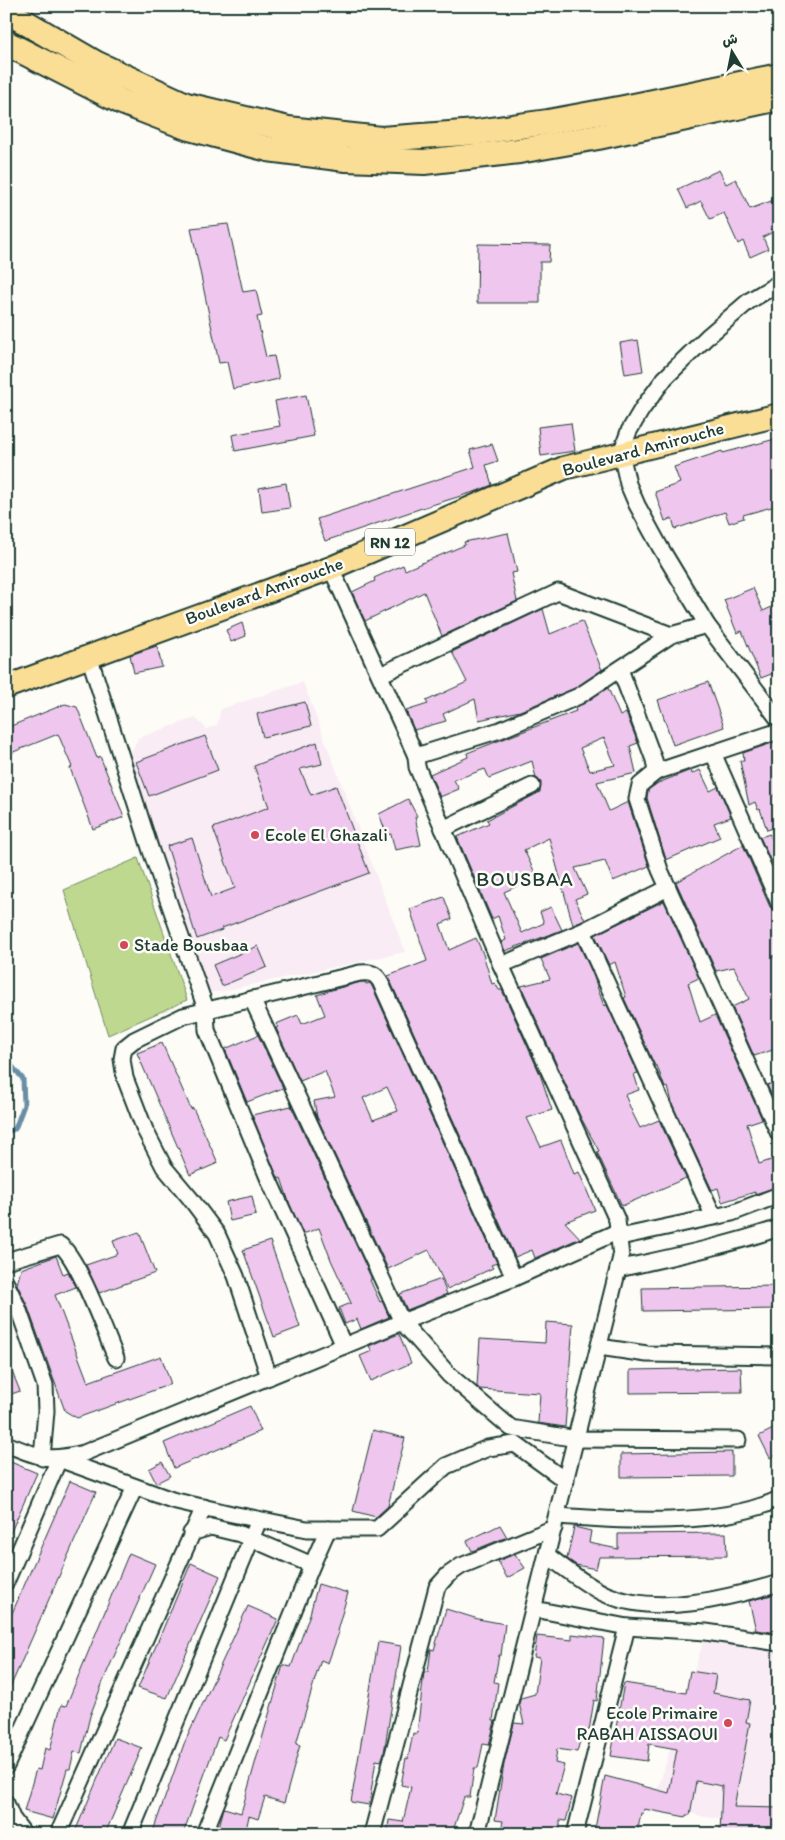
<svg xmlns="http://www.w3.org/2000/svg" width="785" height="1840" viewBox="0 0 785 1840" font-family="Itim,'Playpen Sans Arabic',sans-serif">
  <rect width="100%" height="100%" fill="#fdfcf7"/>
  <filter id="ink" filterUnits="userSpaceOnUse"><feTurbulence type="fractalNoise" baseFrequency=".02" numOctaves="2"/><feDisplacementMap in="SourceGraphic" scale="10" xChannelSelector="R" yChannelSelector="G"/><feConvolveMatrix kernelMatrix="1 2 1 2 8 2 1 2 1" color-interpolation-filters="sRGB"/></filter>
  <g filter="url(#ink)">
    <g fill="#f9ecf4">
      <path d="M303,682L405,952L218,992H209L204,990L143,839L155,832L128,759L138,738L195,718L207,729L217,725L221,709Z"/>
      <path d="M706,1632L779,1643V1822L704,1817L654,1802Z"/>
    </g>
    <path fill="#bfd88f" stroke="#6f8a62" d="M138,858L187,1000L108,1035L64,890Z"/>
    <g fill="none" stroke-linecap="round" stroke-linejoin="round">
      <path stroke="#688ea6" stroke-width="5" d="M6,1059L23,1079L24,1105L15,1129L6,1132"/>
    </g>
    <g fill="#efc6ee" stroke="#1f3d34" fill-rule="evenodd">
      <path d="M719,170L726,184L736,179L750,209L774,200L779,212V225L771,228L773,232L763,237L768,249L750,257L743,241L738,244L724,213L710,219L701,201L687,208L678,189Z"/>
      <path d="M228,224L243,292L256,290L262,316L257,317L266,357L274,356L279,379L233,389L227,362L219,363L191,228Z"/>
      <path d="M478,244L550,245L549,262H540V303H477Z"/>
      <path d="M638,340L643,371L625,374L620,343Z"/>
      <path d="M306,395L314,436L235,451L232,435L280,426L275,401Z"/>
      <path d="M571,423L575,451L541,456L538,427Z"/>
      <path d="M779,438V505L743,515L744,518L729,523L725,512L675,529L672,518L665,521L655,492L680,483L674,467L722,451L723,453Z"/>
      <path d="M492,444L498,461L486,465L492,485L477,491L422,508L325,541L317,519L475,467L470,450Z"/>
      <path d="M286,483L290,508L262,512L259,488Z"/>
      <path d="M508,533L517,572L511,573L517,601L442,636L424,592L365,621L352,592L375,581L374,578L403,565L405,570L465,545L464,542Z"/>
      <path d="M753,588L763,611L774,606L779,618V671L761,678L742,631L737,633L724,600Z"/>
      <path d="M543,609L550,634L582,621L602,670L575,688L520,711L479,720L475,699L443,714L446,721L414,730L406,711L428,704L426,701L467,682L452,652Z"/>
      <path d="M242,623L246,636L231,642L226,630Z"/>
      <path d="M157,646L162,667L134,673L130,655Z"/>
      <path d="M708,682L724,727L673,745L658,700Z"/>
      <path d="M608,688L620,716L626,713L638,743L630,746L636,773L597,782L609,811L628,802L649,866L613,881L605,861L575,868L587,894L575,899L585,920L573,925L549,838L524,850L537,877L504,892L522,933L544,923L540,912L551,907L562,930L505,951L501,942L506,940L498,916L492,919L457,837L489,823L487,820L536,794L540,792L541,782L536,778L532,761L489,778L485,769L454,780L459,789L440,797L430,774L468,757L467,753L576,711L575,708ZM604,738L615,765L590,771L580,748Z"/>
      <path d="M305,702L311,726L263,737L257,714Z"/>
      <path d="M65,704L77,707L97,758L100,756L124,817L93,829L70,768L72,767L58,734L6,755V728Z"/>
      <path d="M205,736L218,770L149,796L136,762Z"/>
      <path d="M317,742L322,764L300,769L311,795L336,786L369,873L222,928V930L197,939L167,846L192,838L211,897L235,888L213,828L269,807L254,766Z"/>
      <path d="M775,742L779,758V793L774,795L779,810V826L767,830L760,809L758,810L755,802L749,805L740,761H744L743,753Z"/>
      <path d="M691,770L692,774L700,770L710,791L718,787L731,817L714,823L720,837L666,860L647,798L648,790L658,783Z"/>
      <path d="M408,799L417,816L415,817L421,845L395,850L391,834L387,835L379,814Z"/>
      <path d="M770,834L779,860V879L760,837Z"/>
      <path d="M743,845L770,907L774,911L779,912V954L773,956L779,968V1048L754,1056L732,1007L749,999L734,967L716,971L676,882Z"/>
      <path d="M444,897L452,919L440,924L449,950L476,938L483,954L492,984L495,983L499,990H502L540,1074L552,1110L527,1118L541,1147L561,1140L574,1174L579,1172L595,1210L565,1222L580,1238L535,1258L532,1250L515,1257L388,976L427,961L410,909Z"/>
      <path d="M664,901L699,978L688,983L700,1022L715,1015L762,1119L747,1124L759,1164L774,1159L779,1175V1186L755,1194V1192L722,1202L718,1188L712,1190L673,1106L668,1087L665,1088L657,1066H655L624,998L626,997L615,962L609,965L595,935Z"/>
      <path d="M578,943L592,972L604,1006L607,1005L638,1073L634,1074L639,1090L625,1095L633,1114L640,1128L659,1120L686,1178L622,1206L597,1152L599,1151L581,1118L521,986L550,979L541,959Z"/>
      <path d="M258,946L267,967L222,986L213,965Z"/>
      <path d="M361,982H365L366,984L370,983L372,986L497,1263L491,1265L493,1268L447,1289L429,1250L388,1269L317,1117L314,1101L335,1097L325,1071L300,1081L276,1028L278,1027L276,1024L298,1015L302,1024L325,1015L317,995L328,991ZM387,1087L398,1111L373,1120L363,1098Z"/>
      <path d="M258,1035L283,1088L247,1102L225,1049Z"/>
      <path d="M162,1043L191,1109L193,1108L218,1163L190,1175L137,1053Z"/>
      <path d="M779,1081V1111L767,1085Z"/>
      <path d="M291,1106L371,1277V1280H370L380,1302L382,1301L389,1317L361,1329L357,1319L345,1324L339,1308L351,1303L331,1260L319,1228L303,1234L290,1205L281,1178L279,1179L274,1169L252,1115Z"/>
      <path d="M252,1196L256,1215L230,1221L226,1202Z"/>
      <path d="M139,1232L155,1273L99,1293L86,1265L118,1254L113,1241Z"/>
      <path d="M270,1241L300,1327L274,1337L243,1250Z"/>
      <path d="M56,1256L63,1274L68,1272L76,1287L55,1295L88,1382L161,1356L171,1384L77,1418L65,1411L27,1305L17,1284L21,1269Z"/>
      <path d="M441,1279L447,1294L407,1310L400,1294Z"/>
      <path d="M779,1286V1309L643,1311L642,1288Z"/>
      <path d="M546,1322L573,1324L565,1427L538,1423L540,1393L479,1389L477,1386L480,1339L545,1343Z"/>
      <path d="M399,1334L411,1363L371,1381L360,1356L372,1351L369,1346Z"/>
      <path d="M6,1357L20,1391L6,1396Z"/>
      <path d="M741,1368L742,1392L630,1393V1370Z"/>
      <path d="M250,1406L261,1431L174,1468L164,1443Z"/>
      <path d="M779,1426V1453L770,1458L759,1436Z"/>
      <path d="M373,1430L405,1438L388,1506L376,1517L353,1511Z"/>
      <path d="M732,1452V1476L621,1477V1454Z"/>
      <path d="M6,1460L37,1473L6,1543Z"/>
      <path d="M162,1462L170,1476L156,1483L149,1469Z"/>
      <path d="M70,1481L96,1492L6,1697V1627Z"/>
      <path d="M500,1525L507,1537L472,1551L467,1541Z"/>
      <path d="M574,1527L591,1531L589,1543L618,1549V1534L726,1533L727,1556L599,1557L596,1569L576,1565L567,1559Z"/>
      <path d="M129,1553L155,1564L104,1679L90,1716L81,1753L74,1752L70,1769H67L53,1819L24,1811L36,1769L40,1770L45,1748L50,1750L61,1705L66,1706Z"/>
      <path d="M515,1554L525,1568L507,1578L498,1561Z"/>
      <path d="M191,1563L220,1576L167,1698L138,1688Z"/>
      <path d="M318,1584L348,1593L337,1631L339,1632L328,1663L321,1660L315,1679L296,1744L300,1745L284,1803L265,1797L258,1819L249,1816L245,1834H217L224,1808L241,1813L283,1665L291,1667L310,1614Z"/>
      <path d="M779,1593V1633L756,1630L749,1601Z"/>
      <path d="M248,1606L278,1619L224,1740L218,1737L183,1834H152L184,1744Z"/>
      <path d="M446,1609L478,1619L505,1624L501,1655H499L494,1682L498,1683L493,1721H495L489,1745L483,1744L478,1768H474L470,1797H464L452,1834H387L389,1820L403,1822L411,1787L401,1785L406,1758L408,1759L413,1733L417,1734L424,1672H428L431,1649L434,1650Z"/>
      <path d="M572,1634L604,1638L597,1701L594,1700L589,1731L583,1730L577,1752L557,1749L555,1763L564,1765L556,1794L572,1798L566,1821L560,1820V1834H500L503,1821L495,1820L504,1764L514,1723L524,1724L519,1703L521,1698L535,1694L540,1658L534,1657L537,1636L572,1640Z"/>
      <path d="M378,1642L401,1646L384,1753L381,1761L376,1760L369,1805L351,1802Z"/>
      <path d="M690,1671L716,1675L713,1693L750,1700L746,1722L750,1723L734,1807L779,1808V1834H720L722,1786L696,1781L690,1815H686V1817L644,1809L643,1814L641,1813L637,1834H594L605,1776L669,1793L677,1749L649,1744L647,1761L611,1756L624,1683L686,1693Z"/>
      <path d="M115,1738L142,1748L105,1834H74Z"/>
    </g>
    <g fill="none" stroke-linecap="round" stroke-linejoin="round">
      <defs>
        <g id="minor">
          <path d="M779,283L749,301L707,337L665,378L642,409L629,431L621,453L628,484L637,505L660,547L707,625L779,720"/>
          <path d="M331,568L416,756L417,767L501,965L617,1220L621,1257L477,1834"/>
          <path d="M89,656L151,851L206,1009L207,1030L269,1180L344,1346"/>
          <path d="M620,669L654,760L656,772L640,785L637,799L660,870L779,1134"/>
          <path d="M380,675L558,592L671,635L707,625"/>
          <path d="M713,753L779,903"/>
          <path d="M416,756L500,730L579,696L671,635"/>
          <path d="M656,772L779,731"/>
          <path d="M443,829L532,786"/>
          <path d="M583,931L714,1217"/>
          <path d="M501,965L583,931L668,888"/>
          <path d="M252,999L402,1322L449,1375L511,1428L577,1439L738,1440"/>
          <path d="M620,1237L732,1213L779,1195"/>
          <path d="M6,1261L60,1245C78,1257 106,1335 116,1358"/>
          <path d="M618,1269C672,1257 726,1246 779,1228"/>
          <path d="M6,1283L18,1308L45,1385L46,1411L42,1458"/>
          <path d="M599,1347L647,1354L779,1356"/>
          <path d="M269,1377L236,1276L217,1234L190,1198L164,1167L145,1130L125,1078L122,1059L124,1048L134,1040L183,1016L360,973C370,972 375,973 380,981L514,1278"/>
          <path d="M6,1444C42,1458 46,1462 84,1453L402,1322L514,1278L619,1231"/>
          <path d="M558,1516C622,1521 720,1527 779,1499"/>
          <path d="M191,1533L211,1527L240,1534L312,1565"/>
          <path d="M548,1556C566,1569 584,1584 605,1594C656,1617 729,1598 779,1583"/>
          <path d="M6,1582L59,1459L172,1500L232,1514L307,1529H377L446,1466L488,1448L515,1444L566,1481"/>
          <path d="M534,1609L627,1627L706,1632L779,1643"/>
          <path d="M6,1766L135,1487"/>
          <path d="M6,1803L12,1818L24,1834"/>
          <path d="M58,1834L204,1507"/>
          <path d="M130,1834L259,1520"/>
          <path d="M204,1834L312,1565L328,1529"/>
          <path d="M372,1834L437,1587L448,1575L461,1566L554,1528"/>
          <path d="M575,1834L627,1627"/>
        </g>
        <path id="primary" d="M6,687L331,568L564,468L779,415"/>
        <g id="trunk">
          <path d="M6,11L97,64L186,105L288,129L381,139L477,132L548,122L624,108L779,76"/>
          <path d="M6,43L122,102L189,128L268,149L346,159L424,162L519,151L598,137L779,98"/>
        </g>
      </defs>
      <use href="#minor" stroke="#1f3d34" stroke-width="19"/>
      <use href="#primary" stroke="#1f3d34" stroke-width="26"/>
      <use href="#trunk" stroke="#1f3d34" stroke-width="28"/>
      <use href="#minor" stroke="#fdfcf7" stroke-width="15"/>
      <use href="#primary" stroke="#fbde96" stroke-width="22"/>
      <use href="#trunk" stroke="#fbde96" stroke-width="24"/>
    </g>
  </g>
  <g fill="#d1495b" stroke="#fdfcf7" stroke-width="2">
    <circle cx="255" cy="835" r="5"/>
    <circle cx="124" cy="945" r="5"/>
    <circle cx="728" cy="1723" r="5"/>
  </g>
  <g text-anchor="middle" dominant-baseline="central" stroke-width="5" stroke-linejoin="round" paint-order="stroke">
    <rect fill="#fdfcf7" stroke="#62766e" stroke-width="1" x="365" y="528.5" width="50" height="27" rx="4"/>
    <g font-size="16" font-weight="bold" fill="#1f3d34">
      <text x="390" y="542">RN 12</text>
    </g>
    <g font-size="18" fill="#1f3d34" stroke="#fdfcf7">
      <text transform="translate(643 449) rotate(-15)">Boulevard Amirouche</text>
      <text transform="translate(264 591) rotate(-20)">Boulevard Amirouche</text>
    </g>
    <g font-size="18" fill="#1f3d34" stroke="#fdfcf7" text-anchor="start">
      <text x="265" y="835">Ecole El Ghazali</text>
      <text x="134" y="945">Stade Bousbaa</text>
      <text x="718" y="1713" text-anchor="end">Ecole Primaire<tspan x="718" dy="21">RABAH AISSAOUI</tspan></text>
    </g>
    <g font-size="20" letter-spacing="1" fill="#1f3d34" stroke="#fdfcf7">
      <text x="525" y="879">BOUSBAA</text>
    </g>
  </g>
  <rect width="785" height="1840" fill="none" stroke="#fdfcf7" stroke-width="25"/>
  <rect x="12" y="12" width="760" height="1815" fill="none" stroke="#1f3d34" stroke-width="2" filter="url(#ink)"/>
  <g transform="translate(732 52) rotate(350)" stroke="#fdfcf7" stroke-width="4" paint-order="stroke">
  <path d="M0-4L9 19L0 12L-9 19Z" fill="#1f3d34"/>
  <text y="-8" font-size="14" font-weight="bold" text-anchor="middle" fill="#1f3d34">ش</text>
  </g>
</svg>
